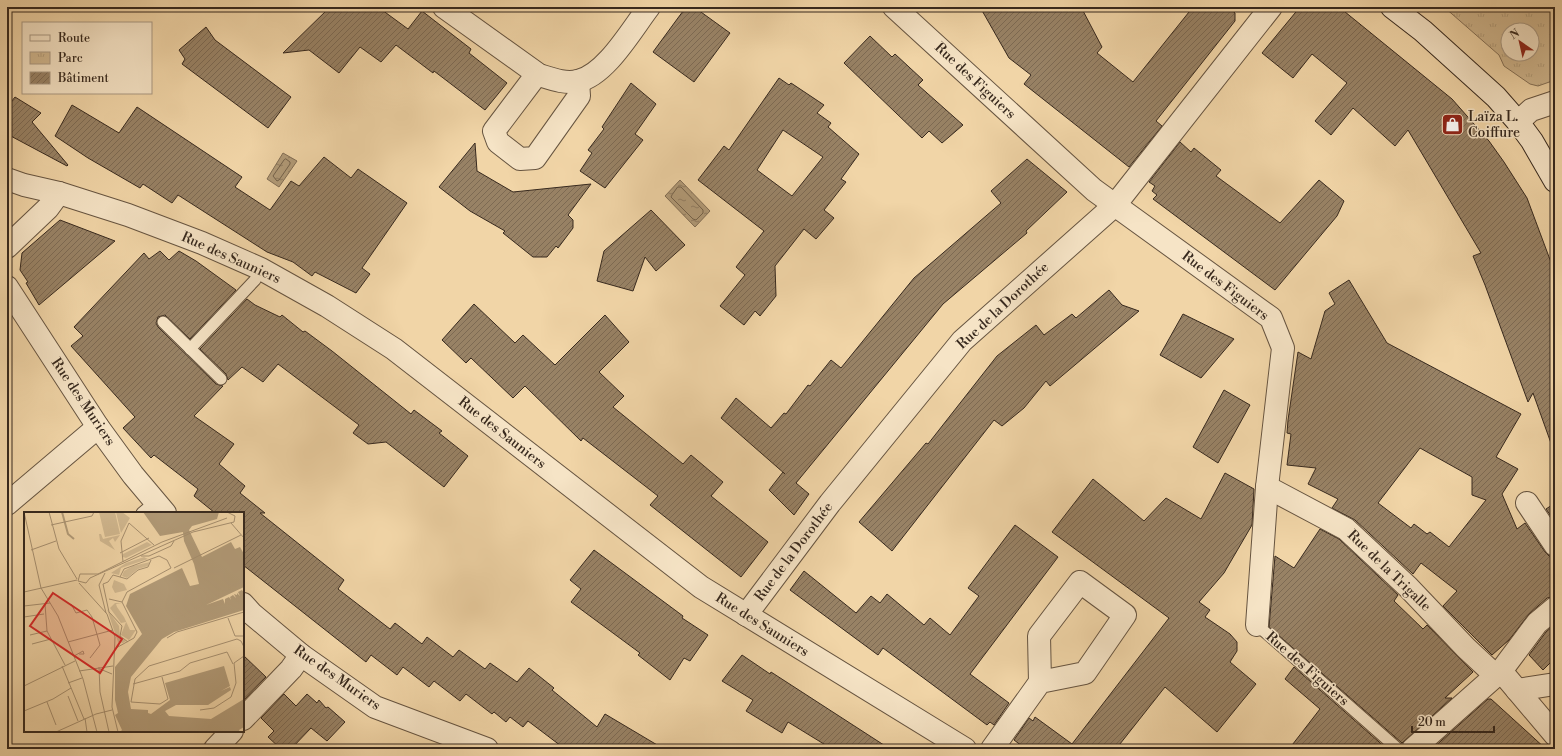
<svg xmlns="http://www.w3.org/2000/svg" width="1562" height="756" viewBox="0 0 1562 756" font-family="'Libre Bodoni',serif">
  <defs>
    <pattern id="park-tufts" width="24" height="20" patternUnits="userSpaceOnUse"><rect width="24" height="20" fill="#d1b890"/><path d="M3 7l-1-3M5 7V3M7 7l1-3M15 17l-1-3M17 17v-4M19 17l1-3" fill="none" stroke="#b49e7c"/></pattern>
    <pattern id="water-ripples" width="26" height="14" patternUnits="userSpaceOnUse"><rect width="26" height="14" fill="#b29b78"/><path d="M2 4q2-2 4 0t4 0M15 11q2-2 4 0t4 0" fill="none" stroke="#927e62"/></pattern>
    <pattern id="building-hatch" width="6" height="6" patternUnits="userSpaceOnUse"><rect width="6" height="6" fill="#988265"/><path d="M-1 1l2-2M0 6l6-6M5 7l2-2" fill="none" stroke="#7d6a53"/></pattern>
  </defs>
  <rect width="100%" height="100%" fill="#f1d5a7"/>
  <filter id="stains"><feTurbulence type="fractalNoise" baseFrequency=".005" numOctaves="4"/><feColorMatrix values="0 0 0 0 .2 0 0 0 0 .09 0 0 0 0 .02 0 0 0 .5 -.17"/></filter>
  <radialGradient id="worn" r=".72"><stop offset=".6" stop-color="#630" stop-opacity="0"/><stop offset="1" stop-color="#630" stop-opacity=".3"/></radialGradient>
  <path fill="url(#park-tufts)" stroke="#847057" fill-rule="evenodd" d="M1444,7H1555V80L1538,86L1530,84L1504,66L1499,55ZM1508,30H1532V54H1508Z"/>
  <g fill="url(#water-ripples)" stroke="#816d54">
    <path d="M283,153L297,161L279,187L267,179Z"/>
    <path d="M680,180L710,211L695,227L665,196Z"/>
  </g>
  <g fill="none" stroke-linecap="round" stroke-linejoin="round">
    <g stroke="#74624b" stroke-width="1">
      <path d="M286,159L290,162V164L279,180L277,181L273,176L284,160Z"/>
      <path d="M678,187H681L703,210V213L696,220L693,219L671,197L672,195Z"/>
    </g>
  </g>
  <g fill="url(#building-hatch)" stroke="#37291e" fill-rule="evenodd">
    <path d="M330,7H352L357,11L359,7H378L408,29L422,11L471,49L469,53L507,83L485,110L434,71L433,73L396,45L381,62L360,47L339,73L309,50L283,53Z"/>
    <path d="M686,7H694L730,33L694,82L653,52Z"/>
    <path d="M980,7H1081L1102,47L1097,53L1133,82L1193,7H1228L1235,13V21L1156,121L1162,126L1129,167L1024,84L1031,75L1009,58Z"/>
    <path d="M1300,7H1339L1452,99L1489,141L1504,162L1527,198L1555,273V445L1552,446L1533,393L1528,402L1485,285L1473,256L1481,253L1408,130L1395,146L1353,108L1331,135L1315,121L1347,83L1312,54L1293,78L1262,53Z"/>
    <path d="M206,27L215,40L291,97L268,128L182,64L185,59L179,50Z"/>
    <path d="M870,36L892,57L895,54L923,80L918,85L963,125L942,143L929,131L922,138L844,63Z"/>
    <path d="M779,78L789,85L791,83L824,105L817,113L831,123L828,127L859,154L841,179L846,182L824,210L834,218L816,239L804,229L775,266L776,296L760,316L755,311L744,325L720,306L745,275L736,267L764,231L698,180L724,146L729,150ZM783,130L823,157L792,196L757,170Z"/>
    <path d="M631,83L656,104L635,134L643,140L605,188L580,171L592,153L588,150L604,129L602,127Z"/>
    <path d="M15,97L41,113L32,122L68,165L67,166L7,134V107Z"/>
    <path d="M72,105L119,133L137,107L242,177L235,187L270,210L291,181L299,186L324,157L351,178L358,169L407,203L362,268L370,274L356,293L315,272L312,276L293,262L267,252L178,195L172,203L143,184L140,188L88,158L55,136Z"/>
    <path d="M1180,142L1191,152L1194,148L1221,170L1216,176L1280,223L1319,180L1344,201L1337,216L1275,290L1153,199L1157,195L1152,191L1155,186L1149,182Z"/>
    <path d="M475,143L477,171L513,192L591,184L568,215L573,220V228L558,248L556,246L547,257H533L503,233L505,231L470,211L439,187Z"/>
    <path d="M1027,159L1067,192L1026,231L1027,233L943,304L796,483L809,494L794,515L769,490L783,472L785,474L721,418L736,398L771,428L784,413L786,414L808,385L810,386L831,360L841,368L914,278L1001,203L991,191Z"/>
    <path d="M651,210L685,245L656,271L645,257L633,291L597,281L604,251Z"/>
    <path d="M60,220L115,241L39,305L26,283L28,282L20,270L22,253Z"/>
    <path d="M160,251L169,260L179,251L196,261L236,290L190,339L165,315L158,317L156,323L158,327L216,384L223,386L194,416L234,444L219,464L245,486L240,493L265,513H260L344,580L338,589L390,629L395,623L422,644L427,637L453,657L459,650L485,669L490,663L517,682L529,668L554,688L552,690L597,727L605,714L664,749H565L528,721L523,727L510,717L506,722L494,712L492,714L466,694L460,701L434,681L429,687L403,667L397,675L371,655L366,662L243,565V513H215L194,496L198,489L154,455L151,458L123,428L135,417L71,346L83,336L74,327L144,253L149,259Z"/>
    <path d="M1349,280L1387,343L1521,414L1496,457L1518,469L1502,494L1517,529L1525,523L1545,552L1549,556L1555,557V596L1547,598L1529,614L1509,640L1492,655L1443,606L1457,591L1421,563L1413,574L1355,520L1332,508L1338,499L1308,484L1316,468L1287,465L1291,434L1287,433L1288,420L1298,352L1311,359L1325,311L1335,304L1329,293ZM1420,448L1472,477V495L1486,500L1449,547L1430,532L1427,534L1414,524L1411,528L1378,503Z"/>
    <path d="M1109,290L1122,305L1139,311L1050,386L1046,381L1024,408L1002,426L994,420L892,551L859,522L926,443L928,444L997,356L1036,325L1044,335L1072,314L1076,318Z"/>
    <path d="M247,299L255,305L280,317L282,315L303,332L305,331L332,351L411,414L414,410L442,431L439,433L468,456L444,487L386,442L368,444L353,433L359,425L278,364L263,382L242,367L228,380L226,374L200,349Z"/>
    <path d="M474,304L515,343L523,335L555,365L605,315L629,342L599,372L624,396L613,407L683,464L691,455L723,482L711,496L768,542L741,577L650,505L658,496L583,438L581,441L525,386L513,398L471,358L466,363L442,340Z"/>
    <path d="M1183,314L1234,339L1201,378L1160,355Z"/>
    <path d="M1224,390L1250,405L1218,463L1193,447Z"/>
    <path d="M1225,473L1254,489L1252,525L1224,573L1199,602L1210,610L1205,617L1230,634L1237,642V651L1230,662L1256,684L1217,732L1165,687L1116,749H1026L1014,740L1029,718L1033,721L1035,717L1072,744L1169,618L1052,532L1093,479L1144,521L1166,498L1201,519Z"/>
    <path d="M1555,503V522L1546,509Z"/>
    <path d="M1015,525L1058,557L970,674L1009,703L994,725L990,722L987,725L883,648L878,655L790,590L804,571L856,613L871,596L880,603L887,594L924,625L930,618L950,635L979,596L968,588Z"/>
    <path d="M1320,529L1339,539L1398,595L1394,601L1423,629L1427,625L1473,672L1445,698H1452L1402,743L1269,627L1275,556L1294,568Z"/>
    <path d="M594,550L683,616L682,618L708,635L690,661L684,658L670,680L638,655L640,653L571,602L581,589L570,580Z"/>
    <path d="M1555,624V658L1543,670L1529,655L1546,632Z"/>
    <path d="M243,655L266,677L243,701Z"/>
    <path d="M742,655L770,674L771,672L890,749H832L788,722L782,733L746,711L753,700L722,681Z"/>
    <path d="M1294,667L1387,749H1289L1320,709L1285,679Z"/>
    <path d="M284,694L296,706L307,694L317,703L319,700L326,708L328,707L345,722L327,741L311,728L291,749H281L268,737L274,731L261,718Z"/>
    <path d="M1488,699H1491L1546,749H1432Z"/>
  </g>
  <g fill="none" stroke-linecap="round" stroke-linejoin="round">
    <defs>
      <g id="lane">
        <path d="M163,322L221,379"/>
        <path d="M190,349L255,280L261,269"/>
        <path d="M142,513L155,502"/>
        <path d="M1257,625L1398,749"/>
      </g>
      <g id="street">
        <path d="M444,7L539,75C552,79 565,84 578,81C606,75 632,29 649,7"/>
        <path d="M894,7L1094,190L1271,318L1283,348L1267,487L1257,625"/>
        <path d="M537,74L494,131L498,142L520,159L535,158L579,96L578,81"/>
        <path d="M1518,122L1531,110L1555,102"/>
        <path d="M7,179L24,185L59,193L128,215L202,243L261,269L327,306L394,349L701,587L965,749"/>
        <path d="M7,247L48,208L59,193"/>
        <path d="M7,287L98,427L133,475L165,513"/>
        <path d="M1267,487L1346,529L1408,587L1466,648L1495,675"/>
        <path d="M1527,503L1555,545"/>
        <path d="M7,504L98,427"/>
        <path d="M243,604L252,614L301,655L375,707L487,749"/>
        <path d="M746,615L830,503L962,341L1115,205L1271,7"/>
        <path d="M1501,671L1555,735"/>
        <path d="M1517,690L1555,684"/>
        <path d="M243,719L291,669L301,655"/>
        <path d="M215,749L232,731"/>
        <path d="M992,749L1040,682L1039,636L1080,582L1125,615L1085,673L1040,682"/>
        <path d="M1413,749L1501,671L1537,623L1555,608"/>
      </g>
      <path id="secondary" d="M1392,7L1423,31L1496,97L1518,122L1532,141L1555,181"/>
    </defs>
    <use href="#lane" stroke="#665440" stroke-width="13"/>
    <use href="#street" stroke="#665440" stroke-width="24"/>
    <use href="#secondary" stroke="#37291e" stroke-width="24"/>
    <use href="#lane" stroke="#f6e4c6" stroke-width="11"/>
    <use href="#street" stroke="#f6e4c6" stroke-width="22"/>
    <use href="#secondary" stroke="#f6e4c6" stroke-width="22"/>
  </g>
  <defs>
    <symbol id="shop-square" viewBox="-11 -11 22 22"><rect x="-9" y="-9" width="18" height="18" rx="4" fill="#8f2418" stroke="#f6e4c6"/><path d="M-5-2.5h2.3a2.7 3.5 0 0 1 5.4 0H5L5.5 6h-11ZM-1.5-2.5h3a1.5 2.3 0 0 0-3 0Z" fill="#fff"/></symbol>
  </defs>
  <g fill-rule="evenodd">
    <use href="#shop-square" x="1440" y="112" width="25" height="25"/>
  </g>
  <g text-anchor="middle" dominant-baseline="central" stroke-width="3" stroke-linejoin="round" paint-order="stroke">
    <g font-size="14" fill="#37291e" stroke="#f6e4c6">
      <text transform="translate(975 81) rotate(43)">Rue des Figuiers</text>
      <text transform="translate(231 258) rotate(24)">Rue des Sauniers</text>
      <text transform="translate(1225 286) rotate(37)">Rue des Figuiers</text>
      <text transform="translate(1003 306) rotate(-43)">Rue de la Dorothée</text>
      <text transform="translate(83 402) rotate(56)">Rue des Muriers</text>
      <text transform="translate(502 433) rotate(38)">Rue des Sauniers</text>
      <text transform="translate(794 552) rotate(-53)">Rue de la Dorothée</text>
      <text transform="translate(1389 571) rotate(44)">Rue de la Trigalle</text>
      <text transform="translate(762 625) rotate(32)">Rue des Sauniers</text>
      <text transform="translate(1307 669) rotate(41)">Rue des Figuiers</text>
      <text transform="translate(337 678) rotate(35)">Rue des Muriers</text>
    </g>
    <g font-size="14" fill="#37291e" stroke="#f6e4c6" text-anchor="start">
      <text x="1468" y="117">Laïza L.<tspan x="1468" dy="16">Coiffure</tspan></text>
    </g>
  </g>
  <g transform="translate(24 512)">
    <rect width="220" height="220" fill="#f1d5a7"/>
    <path d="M92,0H98L106,6L97,21ZM75,22H77L79,27L96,23L91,30L89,26L85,29L91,38L76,29ZM120,45L124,47L97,56L95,63L87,61L102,51ZM126,50L124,54L114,57L103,66L98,64L100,59L109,54ZM90,68L100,72L103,78L91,81L88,75Z" fill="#d1b890"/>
    <path d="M123,30L128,33L102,46L99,45V42Z" fill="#d1b890"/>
    <path d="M91,91H98L92,92L93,95L100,105L106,118H112L105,128L97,123L102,110L97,111L86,96ZM83,97L95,114L96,125L102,129L99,131L94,130Z" fill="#d1b890"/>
    <path d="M75,0H91L96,22L81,25Z" fill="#d1b890"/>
    <path d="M119,0H195L193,7L168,14L165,18L178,45L207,30L211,37L216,35L220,42V98L150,120L138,127L107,165L104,180L107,197L124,198V201L127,202L146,188L141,171L200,154L206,174L197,179L206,175L207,178L184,193H152L141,199L145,204L187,207L220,187V215L215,218L216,220H96L98,218L91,203L94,201L91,188V155L118,122L102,94L106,82L158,56L166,74L175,72L170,52L160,29L159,20L136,24Z" fill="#b29b78"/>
    <path d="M220,75V81L218,78L214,80L216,84L213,81V83L210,82L212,86L209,83L206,85L207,88L205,85L201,87V92L199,87L182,93Z" fill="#f1d5a7"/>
    <path fill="none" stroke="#b29b78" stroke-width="2" d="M38,0L44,22L50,27M99,166L102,158L125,127L107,95M99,175L100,196M102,201L113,216M96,212H102L112,220M119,220L108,210L101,197L99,172L101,161L135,118L220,68"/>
    <path fill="none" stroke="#a79070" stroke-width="1" d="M0,0L17,76L34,104L59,167L73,220M25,0L35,37L53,67M203,0L211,4L210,10L169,20L66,66L62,71L54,69L56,62H74L138,30L203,6M207,11L220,26M27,13L68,4L70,0M7,38L32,29M96,41L125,26M117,44H125L147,34L150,29M135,44L143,48L147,56M99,50L97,29L105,11L130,33M150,56L217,23M81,61L75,73L82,101M96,65L100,57L135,44M55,71L83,102L91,125L88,195L94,220M0,80L53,68M85,87L98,90M98,90L103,80L147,56M21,92L23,119L41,153M47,92L52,101L63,98L68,105L76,133L66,146M0,94L26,91M0,105L20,102M204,106L211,124H220M6,123L23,119M143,126L153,120L220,100M44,130L89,118M104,130L96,124L98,114L85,100L79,72L84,70L89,63L103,67L114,58L124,55L127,48M8,132L27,127M92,136L110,126L113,120L98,90M50,144L59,139L60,142H55M38,154L60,207M75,155L76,180L85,220M76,157L88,162M55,159L89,154M138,165L144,187L136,192L107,190L111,167L125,154L213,127L217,129L220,135M44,171L58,166M109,172L156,159L166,151L203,140L209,152M0,174L51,149M44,184L54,209M23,190L32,213M176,198L190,196L207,185L212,171L210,151L220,144M0,199L29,187L47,176M61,206L63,220M32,220L72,202L88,198"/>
    <path fill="#d62828" fill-opacity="0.15" stroke="#d62828" stroke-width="2" d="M29,81L98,127L76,161L6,114Z"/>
    <rect width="220" height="220" fill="none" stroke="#37291e" stroke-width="2"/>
  </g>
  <rect width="1562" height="756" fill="none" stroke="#f1d5a7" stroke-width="24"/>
  <rect x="8" y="8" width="1546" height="740" fill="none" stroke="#37291e" stroke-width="2"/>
  <rect x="12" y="12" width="1538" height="732" fill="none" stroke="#37291e"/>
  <rect x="22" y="22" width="130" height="72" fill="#f6e4c6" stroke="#aa9983"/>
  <rect x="30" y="35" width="20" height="6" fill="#f6e4c6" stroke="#aa9983"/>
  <text x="58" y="42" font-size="12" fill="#37291e">Route</text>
  <rect x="30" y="52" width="20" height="12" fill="url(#park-tufts)" stroke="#aa9983"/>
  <text x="58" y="62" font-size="12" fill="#37291e">Parc</text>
  <rect x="30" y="72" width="20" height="12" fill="url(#building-hatch)" stroke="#aa9983"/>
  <text x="58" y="82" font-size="12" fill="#37291e">Bâtiment</text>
  <g transform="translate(1520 42) rotate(326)"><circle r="19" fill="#f6e4c6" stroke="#aa9983"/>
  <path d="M0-3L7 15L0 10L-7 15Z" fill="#8f2418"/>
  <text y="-6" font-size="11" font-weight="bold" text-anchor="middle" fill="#37291e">N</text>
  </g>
  <path d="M1412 726v6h82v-6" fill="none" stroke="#37291e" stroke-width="2"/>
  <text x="1418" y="726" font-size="12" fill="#37291e" stroke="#f6e4c6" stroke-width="3" paint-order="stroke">20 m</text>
  <rect width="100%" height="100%" filter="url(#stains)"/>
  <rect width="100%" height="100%" fill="url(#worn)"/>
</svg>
